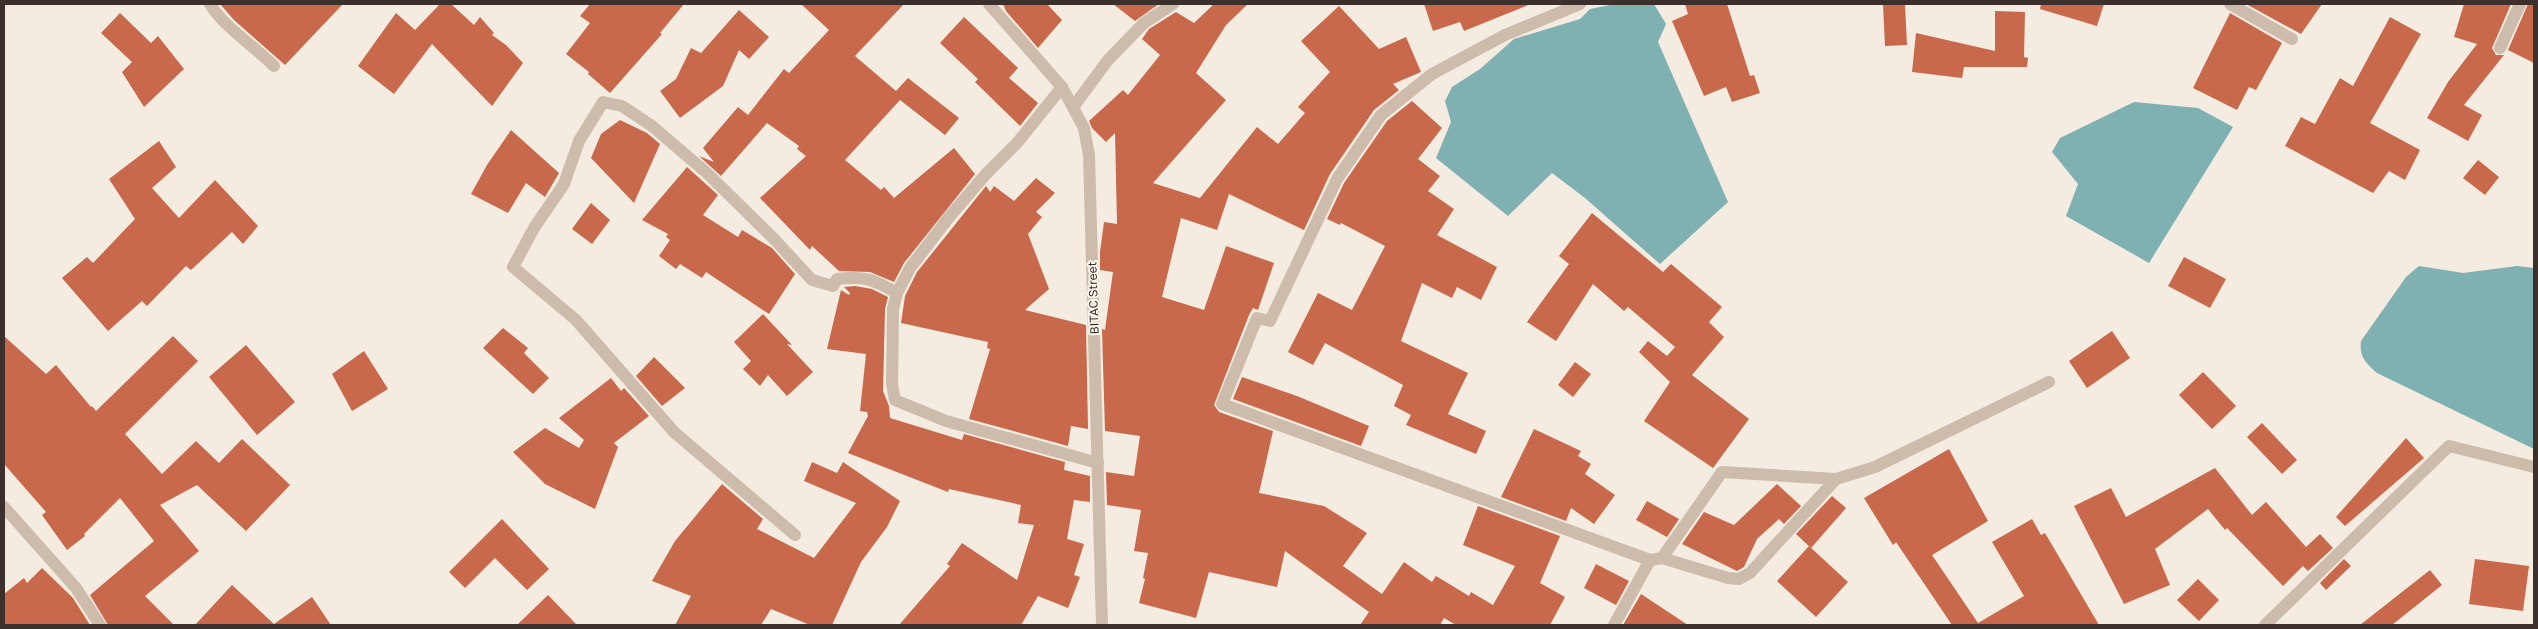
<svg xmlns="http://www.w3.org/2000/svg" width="2538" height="629" viewBox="0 0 2538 629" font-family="'Golos Text',sans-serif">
  <rect width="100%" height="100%" fill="#f4ebe1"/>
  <g fill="#7fb0b2">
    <path d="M1615,4H1654L1666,24L1658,42L1728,202L1660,264L1585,198L1552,173L1508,216L1436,158L1451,122L1445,101L1452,87L1480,69L1514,39L1580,19L1590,9Z"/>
    <path d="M2134,102L2198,108L2233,127L2149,263L2066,216L2078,184L2052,152L2060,138Z"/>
    <path d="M2419,266L2463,273L2517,266L2534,268V449L2377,373C2366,363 2359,357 2361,341L2406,277Z"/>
  </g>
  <g fill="#c8694b">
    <path d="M220,4H343L285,65L234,20Z"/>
    <path d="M440,4H451L474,25L480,17L494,33L492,35L506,45L523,63L492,106L432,44L394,94L358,66L396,13L415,30Z"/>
    <path d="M590,4H684L660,33L662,34L610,93L588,74L589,72L566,54L590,23L580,16Z"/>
    <path d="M801,4H904L855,56L896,91L908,78L959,118L945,135L900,100L845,160L881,190L884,187L894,198L954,148L975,174L904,263L894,282L870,272L839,271L812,246L810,250L760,198L806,156L797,149L799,146L767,123L721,176L699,156L714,162L703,148L738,107L748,115L784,69L789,73L829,30Z"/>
    <path d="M1003,4H1047L1062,20L1038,48L1006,11Z"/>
    <path d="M1113,4H1159L1135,21Z"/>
    <path d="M1214,4H1248L1226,25L1196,73L1226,100L1153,183L1200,198L1257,127L1278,144L1305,113L1298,107L1330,72L1301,41L1339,6L1379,49L1406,37L1421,72L1393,84L1399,90L1374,110L1330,174L1304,230L1229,194L1217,230L1181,218L1162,297L1204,310L1226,246L1274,263L1258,310L1253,308L1249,315L1214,405L1219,412L1273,431L1259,493L1324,506L1367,533L1343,566L1382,594L1404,562L1432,582L1436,576L1469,596L1471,592L1493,605L1515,566L1463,545L1478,506L1560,536L1540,583L1565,597L1550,625H1456L1444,618L1440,625H1360L1369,612L1285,551L1277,587L1209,572L1196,618L1139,603L1145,579L1143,578L1148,553L1134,551L1141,510L1107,505L1106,472L1134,476L1140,436L1105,431L1102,329L1105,330L1113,272L1100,270V252L1104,222L1117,224L1115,133L1106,142L1092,128L1089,121L1123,90L1128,95L1160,55L1142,39L1149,29L1176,12L1194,23Z"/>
    <path d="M1424,4H1531L1464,31L1460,22L1433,31Z"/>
    <path d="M1685,4H1727L1750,76L1754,75L1760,93L1732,102L1726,87L1704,96L1672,21L1688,14Z"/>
    <path d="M1883,4H1905L1907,45L1885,46Z"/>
    <path d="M2041,4H2104L2097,26L2040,9Z"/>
    <path d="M2246,4H2322L2301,34Z"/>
    <path d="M2464,4H2511L2492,48L2496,55H2504L2464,105L2482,115L2468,141L2427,118L2448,82L2477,44L2454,37Z"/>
    <path d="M2528,4H2534V63L2508,50Z"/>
    <path d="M739,10L769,37L749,59L739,50L723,86L680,118L660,91L676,79L691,48L701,53Z"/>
    <path d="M1995,11L2025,12L2024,57L2028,58L2027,67H1964L1962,78L1912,72L1916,33L1995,51Z"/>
    <path d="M120,13L151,43L158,36L184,69L144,107L122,72L132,62L101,33Z"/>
    <path d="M2230,13L2282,43L2256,90L2249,87L2237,110L2193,88Z"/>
    <path d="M964,17L1018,68L1009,78L1038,103L1020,126L975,82L978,79L940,43Z"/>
    <path d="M2390,17L2421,34L2370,123L2420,150L2405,180L2389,171L2373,193L2285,146L2301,117L2315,124L2340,78L2353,86Z"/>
    <path d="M1412,101L1442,128L1418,159L1440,176L1428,191L1454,209L1437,235L1497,267L1481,300L1457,287L1452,298L1422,283L1401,341L1468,373L1448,414L1486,431L1476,454L1406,425L1411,415L1394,406L1403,385L1325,343L1313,365L1288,352L1318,293L1352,310L1385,246L1341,223L1340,225L1327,219L1344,183L1387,121Z"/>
    <path d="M620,120L647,133L660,144L634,203L591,158L601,134Z"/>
    <path d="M511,130L559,173L545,197L526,183L508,213L471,194L487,165Z"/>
    <path d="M159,141L176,167L152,188L179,218L215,180L258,226L243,244L232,232L191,270L186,266L147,306L142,301L108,331L62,278L87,257L93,263L135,219L109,179Z"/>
    <path d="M2478,160L2499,177L2485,195L2463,178Z"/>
    <path d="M687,167L718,195L703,215L738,237L742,230L772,248L795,274L769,314L706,272L702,278L680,264L676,269L659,256L670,240L666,237L668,234L642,220Z"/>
    <path d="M1036,178L1055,193L1036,212L1042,217L1028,234L1049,289L1025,310L1086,325L1088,429L1071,426L1068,446L969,419L990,349L987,348L988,342L901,323L905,296L917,272L986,186L990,192L994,186L1014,201Z"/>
    <path d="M591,203L610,220L592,244L572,229Z"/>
    <path d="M1592,213L1663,272L1671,264L1722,307L1709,322L1724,337L1692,375L1749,419L1713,468L1644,421L1670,382L1639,352L1648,341L1667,356L1675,347L1628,307L1624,311L1593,284L1556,341L1527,322L1569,264L1559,256Z"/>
    <path d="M2184,257L2226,279L2210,308L2168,286Z"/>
    <path d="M855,286L872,289L888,297L885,309L883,391L889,406L890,418L962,440L964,434L1065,462L1064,470L1090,476V502L1074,500L1067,539L1084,544L1074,575L1080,577L1068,608L1038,596L1021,625H899L950,566L947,564L962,543L1017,580L1034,525L1018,523L1021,505L949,489L948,492L848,453L868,416L867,412L860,411L866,354L827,349L841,290L849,295L850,293L844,287Z"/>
    <path d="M763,314L792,345L787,344L813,372L787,396L768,375L760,386L743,369L751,361L734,342Z"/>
    <path d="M503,328L528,348L524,353L549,378L533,394L483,348Z"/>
    <path d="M2112,331L2130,358L2087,388L2069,361Z"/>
    <path d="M4,336L46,374L56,365L91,407L92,406L96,411L173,336L198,361L125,434L162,474L196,441L219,463L242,439L290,485L246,531L197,485L160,505L199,551L145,596L174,625H108L90,595L154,541L120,498L84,534L85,536L67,550L42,515L46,512L4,464Z"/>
    <path d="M246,345L295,402L257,435L209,377Z"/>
    <path d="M364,351L388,389L352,411L332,374Z"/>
    <path d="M654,357L685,388L662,406L636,376Z"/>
    <path d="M1575,362L1591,374L1573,397L1558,385Z"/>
    <path d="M2203,372L2236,406L2212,429L2179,395Z"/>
    <path d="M1242,377L1297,396L1369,426L1361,446L1233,399Z"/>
    <path d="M611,378L621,391L624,388L649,416L614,443L618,447L595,509L545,484L513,452L545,428L579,448L584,440L559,418Z"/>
    <path d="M2262,423L2297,460L2282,474L2247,437Z"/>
    <path d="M1534,429L1581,451L1578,456L1591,464L1585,474L1615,495L1594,524L1571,508L1566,521L1501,497Z"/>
    <path d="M2406,438L2424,458L2345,526L2336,517Z"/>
    <path d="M1949,449L1988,521L1932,555L1978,623L2024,596L1992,542L2032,519L2041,535L2045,533L2099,625H1952L1896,542L1893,545L1864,498Z"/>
    <path d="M812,462L837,473L843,462L900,501L887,527L861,562L832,625H810L771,609L761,625H675L691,596L652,581L675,541L722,484L763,519L757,529L814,558L856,503L804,481Z"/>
    <path d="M2215,468L2252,515L2266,502L2306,547L2320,534L2333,548L2308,571L2303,566L2283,586L2227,528L2225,530L2208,509L2155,549L2170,585L2124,604L2074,506L2111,488L2126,517Z"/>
    <path d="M1777,484L1801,506L1784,524L1779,519L1757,539L1744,567L1737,571L1682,544L1704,512L1734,525Z"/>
    <path d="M1832,496L1846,508L1811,548L1796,534Z"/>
    <path d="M1647,501L1679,519L1667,537L1636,520Z"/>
    <path d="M502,519L549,569L527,590L495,558L465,588L449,572Z"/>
    <path d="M1809,546L1848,582L1816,617L1777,581Z"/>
    <path d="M2344,559L2351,566L2326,590L2320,583Z"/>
    <path d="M2475,559L2529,566L2523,611L2469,604Z"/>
    <path d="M1596,564L1629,581L1616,605L1584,588Z"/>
    <path d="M42,568L73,598L90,625H4V594L24,578L27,583Z"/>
    <path d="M2430,570L2442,585L2392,625H2360Z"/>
    <path d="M2198,579L2219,600L2199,621L2177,600Z"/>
    <path d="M232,585L274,624L312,597L331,625H195Z"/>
    <path d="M1641,594L1688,625H1623Z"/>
    <path d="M548,595L577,625H517Z"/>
  </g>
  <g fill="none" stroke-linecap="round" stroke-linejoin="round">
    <g stroke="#cdbbac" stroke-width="12">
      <path d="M210,4C223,26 255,47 274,66"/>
      <path d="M989,4L1062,87L1084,128L1089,155L1102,625"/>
      <path d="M1580,4L1505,35L1432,74L1381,115L1337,179L1270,321L1257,318L1222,404L1650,560L1662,558L1722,472L1836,479L1875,467L2049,382"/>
      <path d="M2230,4L2292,39"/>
      <path d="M2500,48L2520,4"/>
      <path d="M1062,87L1017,143L986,174L950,216L910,268L897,293L893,309L892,384L895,400L946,421L1098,463"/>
      <path d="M1074,106L1108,60L1144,23L1173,4"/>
      <path d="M4,507L76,588L100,625"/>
      <path d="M795,535L674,432L576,320L513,267L534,228L564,184L579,141L603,102L622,106L652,126L707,173L775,240L812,280L833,286L837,279C865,276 873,279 897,293"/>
      <path d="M1662,558L1728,578L1739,579L1750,573L1836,479"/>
      <path d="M1614,625L1650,560"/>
      <path d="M2265,625L2449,446L2534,467"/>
    </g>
  </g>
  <g text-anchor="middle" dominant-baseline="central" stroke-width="4" stroke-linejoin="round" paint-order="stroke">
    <g font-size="12" fill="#3b302b" stroke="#fbf5ee">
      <text transform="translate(1093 298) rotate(-92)">BITAC Street</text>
    </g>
  </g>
  <rect width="2538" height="629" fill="none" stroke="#3b302b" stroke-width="10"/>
</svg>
